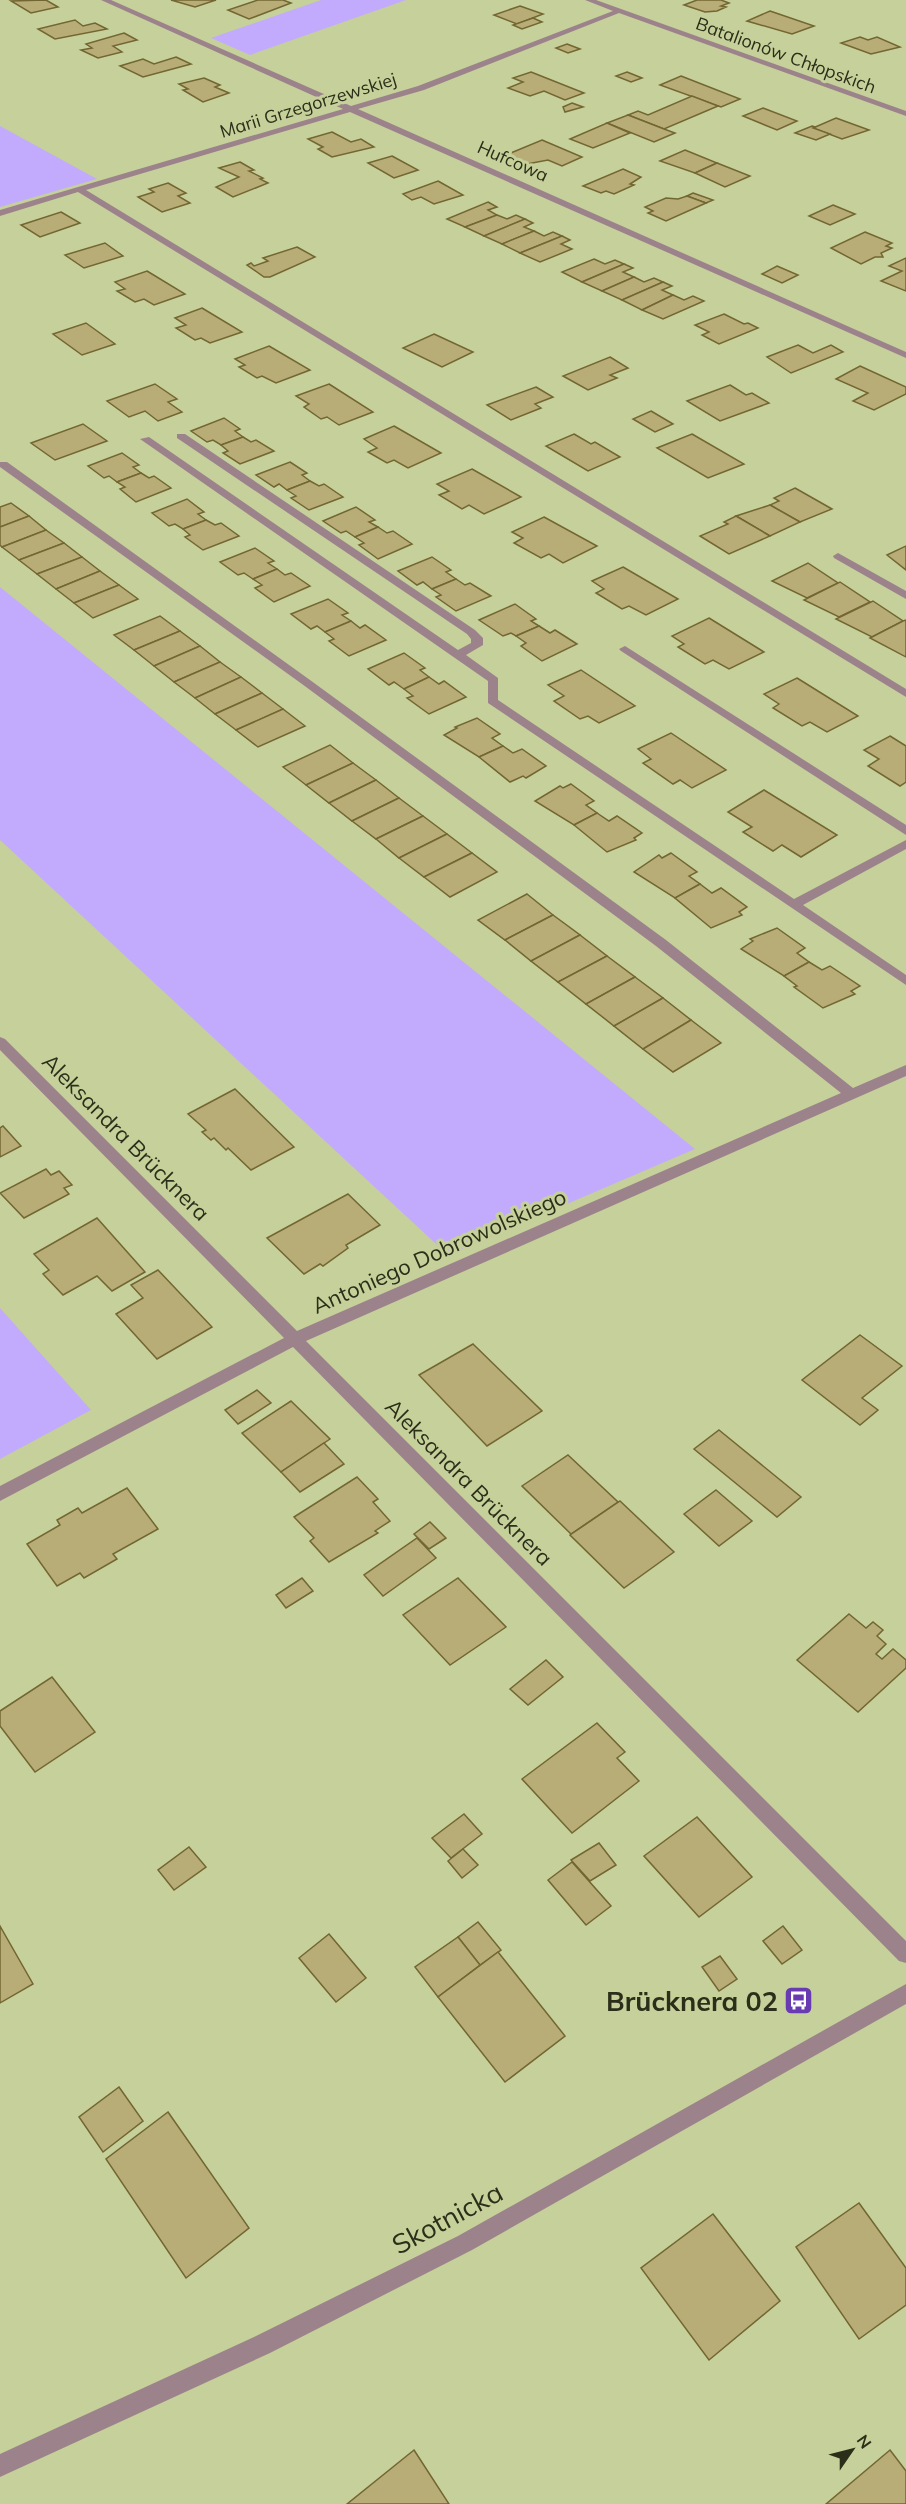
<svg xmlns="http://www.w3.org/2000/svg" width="906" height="2504" viewBox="0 0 906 2504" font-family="Mulish,sans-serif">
  <rect width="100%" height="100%" fill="#c6d09a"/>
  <g fill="#c2abfd">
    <path d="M321,0H406L250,55L211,38Z"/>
    <path d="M0,126L97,179L0,207Z"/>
    <path d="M0,587L695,1149L448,1255L0,840Z"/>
    <path d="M0,1308L91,1410L0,1459Z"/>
  </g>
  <g fill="#b9ad77" stroke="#726632" stroke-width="1.5">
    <path d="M46,0L58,7L31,13L11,1Z"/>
    <path d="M171,0H216L195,7Z"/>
    <path d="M258,0H283L291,3L249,19L228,10Z"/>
    <path d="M697,0H721L729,3L721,6L726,7L717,11L705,12L684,5Z"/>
    <path d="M520,6L543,14L517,24L494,15Z"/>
    <path d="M770,11L814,26L792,34L747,21Z"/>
    <path d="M533,18L542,22L522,29L513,25Z"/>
    <path d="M75,20L83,26L95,23L107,29L55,39L38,29Z"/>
    <path d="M124,33L137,40L113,46L122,52L98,58L81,50L92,48L86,44Z"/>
    <path d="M860,37L868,40L877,37L900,47L871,54L841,43Z"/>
    <path d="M567,44L580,49L568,53L556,48Z"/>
    <path d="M176,57L191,64L143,77L120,66L143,59L154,64Z"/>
    <path d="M531,72L584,93L565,100L544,91L530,96L508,88L523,82L513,78Z"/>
    <path d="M627,72L642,78L631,82L616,76Z"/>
    <path d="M681,76L740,99L721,107L660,85Z"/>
    <path d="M204,78L220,85L215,87L229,93L203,102L183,90L188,89L179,84Z"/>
    <path d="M692,96L718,106L664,129L628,115L638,111L648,115Z"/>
    <path d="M572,103L583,107L565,112L563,107Z"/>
    <path d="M763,108L797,121L777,130L743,116Z"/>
    <path d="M628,115L664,129L675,133L654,142L607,123Z"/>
    <path d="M836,118L869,130L842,139L813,128Z"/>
    <path d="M607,123L630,133L593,148L570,139Z"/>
    <path d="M812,126L815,127L813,128L830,134L816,140L795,133Z"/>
    <path d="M332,132L351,142L361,139L374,147L332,157L318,149L323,147L308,139Z"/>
    <path d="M542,140L582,157L562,166L548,160L527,164L506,155Z"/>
    <path d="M685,150L717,163L695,173L660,161Z"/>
    <path d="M392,156L418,170L394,178L368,163Z"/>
    <path d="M240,162L254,170L249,171L263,178L260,179L268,183L233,197L216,187L239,177L219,168Z"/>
    <path d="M717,163L750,176L725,187L695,173Z"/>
    <path d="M623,169L641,177L630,184L634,185L614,194L606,191L601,193L583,186Z"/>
    <path d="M438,181L463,195L434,204L421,197L412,200L403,194Z"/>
    <path d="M168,183L186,193L178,196L190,203L162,212L138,197L154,192L149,189Z"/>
    <path d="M693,193L713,200L706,203L687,196Z"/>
    <path d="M687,196L706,203L666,221L648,213L653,211L645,207L666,198L678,199Z"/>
    <path d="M488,202L497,207L488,210L497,215L465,227L447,219Z"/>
    <path d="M833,205L855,214L830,225L809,216Z"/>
    <path d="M61,212L80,223L40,237L21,225Z"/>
    <path d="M497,215L507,219L516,215L525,219L484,236L465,227Z"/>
    <path d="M525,219L533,223L524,227L534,231L502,244L484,236Z"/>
    <path d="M534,231L544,236L553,232L562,236L520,253L502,244Z"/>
    <path d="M865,232L892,243L886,246L892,248L881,253L883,257H875L861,264L831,248Z"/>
    <path d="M562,236L570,240L561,244L572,249L540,262L520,253Z"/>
    <path d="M105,243L123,256L84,268L65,255Z"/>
    <path d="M297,247L315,257L270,277H264L247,265L251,263L254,266L268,261L263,258Z"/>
    <path d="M906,258V291L881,281L902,271L889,266Z"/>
    <path d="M594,259L605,264L615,260L624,264L582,282L562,272Z"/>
    <path d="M624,264L633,268L623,272L634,277L602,291L582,282Z"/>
    <path d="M777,266L798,275L782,283L762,274Z"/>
    <path d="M147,271L185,294L154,305L144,299L135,302L117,291L125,289L115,282Z"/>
    <path d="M634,277L644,282L654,278L663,282L622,300L602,291Z"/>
    <path d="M663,282L672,286L662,290L673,295L642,310L622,300Z"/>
    <path d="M673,295L684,300L693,296L704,301L663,319L642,310Z"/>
    <path d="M202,308L242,332L210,343L201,338L195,340L176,328L186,325L175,318Z"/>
    <path d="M724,314L744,324L748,323L758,328L719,344L702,335L709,332L695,325Z"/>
    <path d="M86,323L115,344L82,355L53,334Z"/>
    <path d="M434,334L473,352L442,367L403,348Z"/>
    <path d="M798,345L813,353L831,345L843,352L791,373L767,357Z"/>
    <path d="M269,346L310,370L276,383L262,376L257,378L239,367L245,365L235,359Z"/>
    <path d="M610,357L628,368L610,375L617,378L588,390L563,376Z"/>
    <path d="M860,366L906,387V394L874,410L853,401L868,393L836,379Z"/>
    <path d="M155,384L177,399L168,402L182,412L158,421L145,411L129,417L107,401Z"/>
    <path d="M329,384L373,412L339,425L327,417L321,419L304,407L309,404L296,396Z"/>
    <path d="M730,385L746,395L752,393L769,403L720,421L687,401Z"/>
    <path d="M536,387L553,397L535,404L541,408L511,420L487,405Z"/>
    <path d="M651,411L673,424L655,432L633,419Z"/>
    <path d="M224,418L240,429L235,431L243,437L221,445L213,440L207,442L191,431Z"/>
    <path d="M83,424L107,441L55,460L31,443Z"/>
    <path d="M394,426L441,453L408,468L394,460L387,463L368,452L377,448L364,439Z"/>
    <path d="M574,434L591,444L595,442L620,457L588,471L546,446Z"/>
    <path d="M692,434L744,464L708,478L657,448Z"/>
    <path d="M243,437L251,442L256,440L274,451L240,464L223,453L228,451L221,445Z"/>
    <path d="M122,453L139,465L133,467L141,473L117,482L109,476L104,478L88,466Z"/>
    <path d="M290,462L307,473L302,475L310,481L287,490L279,484L274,487L256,475Z"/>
    <path d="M472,469L521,497L484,514L469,505L462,509L439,495L449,491L437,484Z"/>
    <path d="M141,473L149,478L154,476L171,488L136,502L120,489L125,487L117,482Z"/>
    <path d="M310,481L319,486L324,484L343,497L309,510L291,498L296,496L287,490Z"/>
    <path d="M795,488L832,509L800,522L770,505L779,501L774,498Z"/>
    <path d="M187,499L204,512L198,514L206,520L183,529L175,524L169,526L152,513Z"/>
    <path d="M11,503L29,516L0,527V507Z"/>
    <path d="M770,505L800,522L770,536L736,516Z"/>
    <path d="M356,507L375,520L369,522L378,527L355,537L346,531L341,533L323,521Z"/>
    <path d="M29,516L46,530L2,547L0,545V527Z"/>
    <path d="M736,516L770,536L729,554L700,536L728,524L724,522Z"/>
    <path d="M544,517L597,546L563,563L549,554L541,558L514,543L523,538L512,532Z"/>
    <path d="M206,520L215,525L221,523L239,536L203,550L185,537L190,535L183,529Z"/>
    <path d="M378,527L387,533L393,531L412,544L378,559L359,545L364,543L355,537Z"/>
    <path d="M46,530L64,543L19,560L2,547Z"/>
    <path d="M64,543L82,557L37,574L19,560Z"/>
    <path d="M906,546V570L887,555Z"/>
    <path d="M255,548L274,561L268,563L277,569L253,579L244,573L238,575L220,562Z"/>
    <path d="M82,557L100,571L56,589L37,574Z"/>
    <path d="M432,557L451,570L446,572L456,579L432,589L423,582L417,585L398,571Z"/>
    <path d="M808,563L838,583L807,598L772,581Z"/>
    <path d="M623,567L678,599L646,615L629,606L622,609L596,593L604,589L592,581Z"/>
    <path d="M277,569L285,575L291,573L310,586L274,602L255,588L262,585L253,579Z"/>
    <path d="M100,571L119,585L74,603L56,589Z"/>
    <path d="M456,579L465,585L470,583L491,596L456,611L436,597L441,595L432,589Z"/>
    <path d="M840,582L870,602L839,617L804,600Z"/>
    <path d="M119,585L138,599L93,618L74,603Z"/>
    <path d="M328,599L348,613L342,615L351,621L325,632L317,626L311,629L291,614Z"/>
    <path d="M873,601L903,621L872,637L836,619Z"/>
    <path d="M515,604L536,619L531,621L539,626L516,636L511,633L503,636L479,620Z"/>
    <path d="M160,616L180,631L134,650L114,635Z"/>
    <path d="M709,618L764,652L729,669L713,660L705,664L678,647L684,644L672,636Z"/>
    <path d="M906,620V657L870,638L903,621Z"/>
    <path d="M351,621L360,628L365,625L386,640L349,656L329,641L334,639L325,632Z"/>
    <path d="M539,626L550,633L555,630L577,644L542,661L521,646L526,643L516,636Z"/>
    <path d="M180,631L200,646L154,666L134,650Z"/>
    <path d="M200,646L220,662L174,682L154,666Z"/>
    <path d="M404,653L425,668L420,670L429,677L404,689L394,682L389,685L368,669Z"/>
    <path d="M220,662L241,677L195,698L174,682Z"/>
    <path d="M581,670L635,706L599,723L588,716L580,719L554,701L564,696L548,685Z"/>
    <path d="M241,677L262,693L215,714L195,698Z"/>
    <path d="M429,677L439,684L444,681L466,697L429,714L407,698L413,696L404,689Z"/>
    <path d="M797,678L858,716L827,732L810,722L802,726L773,708L779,704L764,694Z"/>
    <path d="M262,693L283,709L236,730L215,714Z"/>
    <path d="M283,709L305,726L258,747L236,730Z"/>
    <path d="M477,718L500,734L492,738L503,746L479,757L444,735L457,728L455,727Z"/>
    <path d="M671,733L726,770L692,788L680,780L673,784L643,763L651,759L638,749Z"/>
    <path d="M890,736L906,746V782L900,786L868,766L879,759L864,750Z"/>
    <path d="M330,745L353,763L306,785L283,767Z"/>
    <path d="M503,746L513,753L522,749L546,766L526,778L523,776L510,782L479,757Z"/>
    <path d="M353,763L376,780L329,803L306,785Z"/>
    <path d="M376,780L399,798L352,821L329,803Z"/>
    <path d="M571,784L594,801L586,805L597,813L574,825L535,801L560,786L563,788Z"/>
    <path d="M764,790L837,835L801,857L782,845L773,851L743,832L752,827L728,812Z"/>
    <path d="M399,798L423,816L376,839L352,821Z"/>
    <path d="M597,813L609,821L617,816L642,833L634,838L636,840L607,852L574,825Z"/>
    <path d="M423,816L447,834L399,858L376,839Z"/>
    <path d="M447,834L472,853L424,877L399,858Z"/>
    <path d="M472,853L497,872L450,897L424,877Z"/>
    <path d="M671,853L697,872L689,876L700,884L675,898L634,872L659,855L662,858Z"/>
    <path d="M700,884L712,893L721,888L747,907L739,912L742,915L711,928L675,898Z"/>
    <path d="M527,894L553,915L505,940L478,920Z"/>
    <path d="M553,915L580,935L531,961L505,940Z"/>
    <path d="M777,928L805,948L797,953L809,962L784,976L741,949L753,941L750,939Z"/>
    <path d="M580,935L607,956L558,982L531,961Z"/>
    <path d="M607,956L635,977L586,1004L558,982Z"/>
    <path d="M809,962L822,970L830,966L860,986L851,991L855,994L823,1008L794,987L797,986L784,976Z"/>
    <path d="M635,977L663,998L614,1026L586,1004Z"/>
    <path d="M663,998L691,1020L643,1049L614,1026Z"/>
    <path d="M691,1020L721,1043L673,1072L643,1049Z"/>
    <path d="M235,1089L294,1147L251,1170L228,1148L226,1150L214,1138L211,1140L202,1132L206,1130L188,1114Z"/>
    <path d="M3,1126L21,1146L0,1157V1128Z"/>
    <path d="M46,1169L51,1175L59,1171L72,1185L64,1188L69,1194L24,1218L0,1193Z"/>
    <path d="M348,1194L380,1225L346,1245L348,1248L323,1266L320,1264L304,1274L267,1238Z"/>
    <path d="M97,1218L145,1272L112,1291L97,1276L63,1295L43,1274L49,1270L34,1254Z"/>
    <path d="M158,1270L212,1327L157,1359L116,1314L143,1298L131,1285Z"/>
    <path d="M860,1335L902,1366L862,1398L878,1410L860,1425L802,1380Z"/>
    <path d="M473,1344L542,1411L487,1446L419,1375Z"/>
    <path d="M257,1390L271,1403L238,1424L225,1410Z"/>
    <path d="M291,1401L330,1439L281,1472L242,1433Z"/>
    <path d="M719,1430L801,1497L777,1517L694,1449Z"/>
    <path d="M324,1443L344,1464L300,1492L281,1472Z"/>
    <path d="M568,1455L618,1502L571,1534L522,1486Z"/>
    <path d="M357,1477L378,1499L373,1502L390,1521L375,1531L378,1533L329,1562L310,1541L314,1538L294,1517Z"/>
    <path d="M127,1488L158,1529L113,1554L117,1559L84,1578L80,1573L57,1586L27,1544L60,1525L57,1520L78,1508L82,1513Z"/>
    <path d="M716,1490L752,1521L719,1546L684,1514Z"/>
    <path d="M620,1501L674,1552L624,1588L570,1535Z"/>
    <path d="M430,1522L446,1538L429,1549L414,1534Z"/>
    <path d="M417,1538L436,1558L383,1596L364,1575Z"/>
    <path d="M302,1578L313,1591L286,1608L276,1595Z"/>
    <path d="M458,1578L506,1627L450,1665L403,1615Z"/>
    <path d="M849,1614L866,1628L873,1622L883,1630L877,1636L886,1644L876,1654L882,1659L893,1649L906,1660V1668L858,1712L797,1660Z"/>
    <path d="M546,1660L563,1677L528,1705L510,1689Z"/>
    <path d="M52,1677L95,1732L35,1772L0,1726V1711Z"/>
    <path d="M597,1723L625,1752L617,1758L639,1781L572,1833L522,1779Z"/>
    <path d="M464,1814L482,1834L451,1858L432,1838Z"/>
    <path d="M697,1817L752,1877L699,1917L644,1856Z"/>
    <path d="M599,1843L616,1865L590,1881L571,1860Z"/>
    <path d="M189,1847L206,1867L174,1890L158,1870Z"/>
    <path d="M463,1849L478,1865L462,1878L448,1861Z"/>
    <path d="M572,1862L611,1906L586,1925L548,1880Z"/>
    <path d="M478,1922L501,1950L480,1965L458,1937Z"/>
    <path d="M0,1926L33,1984L0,2003Z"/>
    <path d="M783,1926L802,1950L782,1964L763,1941Z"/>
    <path d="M329,1934L366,1978L336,2002L299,1958Z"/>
    <path d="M458,1937L480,1965L438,1997L415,1967Z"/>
    <path d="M498,1952L565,2036L505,2082L438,1997Z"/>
    <path d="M720,1956L737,1979L719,1991L702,1967Z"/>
    <path d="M119,2087L143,2121L103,2152L79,2117Z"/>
    <path d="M168,2112L249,2228L186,2278L106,2159Z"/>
    <path d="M859,2203L906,2268V2305L859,2339L796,2247Z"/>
    <path d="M713,2214L780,2301L709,2360L641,2268Z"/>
    <path d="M414,2450L449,2504H347Z"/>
    <path d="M890,2450L906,2471V2504H826Z"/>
  </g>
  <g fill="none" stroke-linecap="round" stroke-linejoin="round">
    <g fill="#9c838b" fill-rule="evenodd">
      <path d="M101,0H111L351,106L418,86L613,11L585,0H596L906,111V116L619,13L424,90L358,109L906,352V358L350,112L86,190L906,689V697L78,192L0,216V210L343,109Z"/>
      <path d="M177,434H185L475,630L483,638V645L466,655L498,678V700L794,899L906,840V849L803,905L906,975V985L488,703V681L140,439L149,437L458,650L471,643V639L467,634L177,438Z"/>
      <path d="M0,462H7L310,680L666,940L853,1088L906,1065V1076L306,1341L906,1941V1963L899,1961L293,1347L0,1501V1486L284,1338L0,1050V1037L5,1039L297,1331L841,1093L656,946L302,684L0,467Z"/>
      <path d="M838,553L906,591V599L834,558L833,556Z"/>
      <path d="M625,646L906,825V835L621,651L619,649Z"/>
    </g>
    <path fill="#9c838b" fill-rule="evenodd" d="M906,1984V2004L472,2250L270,2353L0,2477V2454L254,2337L458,2236Z"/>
  </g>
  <defs>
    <symbol id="bus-square" viewBox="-11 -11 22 22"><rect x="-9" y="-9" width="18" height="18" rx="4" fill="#693bb2" stroke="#c6d09a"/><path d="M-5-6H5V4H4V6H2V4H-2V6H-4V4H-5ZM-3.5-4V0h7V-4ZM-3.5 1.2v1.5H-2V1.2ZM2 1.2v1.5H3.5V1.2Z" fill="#fff"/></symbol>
  </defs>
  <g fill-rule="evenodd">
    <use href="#bus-square" x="782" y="1984" width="33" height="33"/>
  </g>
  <g text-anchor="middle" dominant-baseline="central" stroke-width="6" stroke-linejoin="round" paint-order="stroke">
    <g font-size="18" fill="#2b2f19" stroke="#c6d09a">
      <text transform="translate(786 55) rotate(20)">Batalionów Chłopskich</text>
      <text transform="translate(308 105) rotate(-17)">Marii Grzegorzewskiej</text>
      <text transform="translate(513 161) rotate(24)">Hufcowa</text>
    </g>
    <g font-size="22" fill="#2b2f19" stroke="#c6d09a">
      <text transform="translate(126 1137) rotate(45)">Aleksandra Brücknera</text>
      <text transform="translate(439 1251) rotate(-24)">Antoniego Dobrowolskiego</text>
      <text transform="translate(469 1482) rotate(45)">Aleksandra Brücknera</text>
    </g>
    <g font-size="27" font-weight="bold" fill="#2b2f19" stroke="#c6d09a" text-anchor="end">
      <text x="778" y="2001">Brücknera 02</text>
    </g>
    <g font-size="27" fill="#2b2f19" stroke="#c6d09a">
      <text transform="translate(447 2218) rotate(-28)">Skotnicka</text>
    </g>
  </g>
  <g transform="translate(852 2450) rotate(55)" stroke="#c6d09a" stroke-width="4.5" paint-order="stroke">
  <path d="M0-4.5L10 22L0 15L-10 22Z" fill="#2b2f19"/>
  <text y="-9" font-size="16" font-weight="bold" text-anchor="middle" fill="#2b2f19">N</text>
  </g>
</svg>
